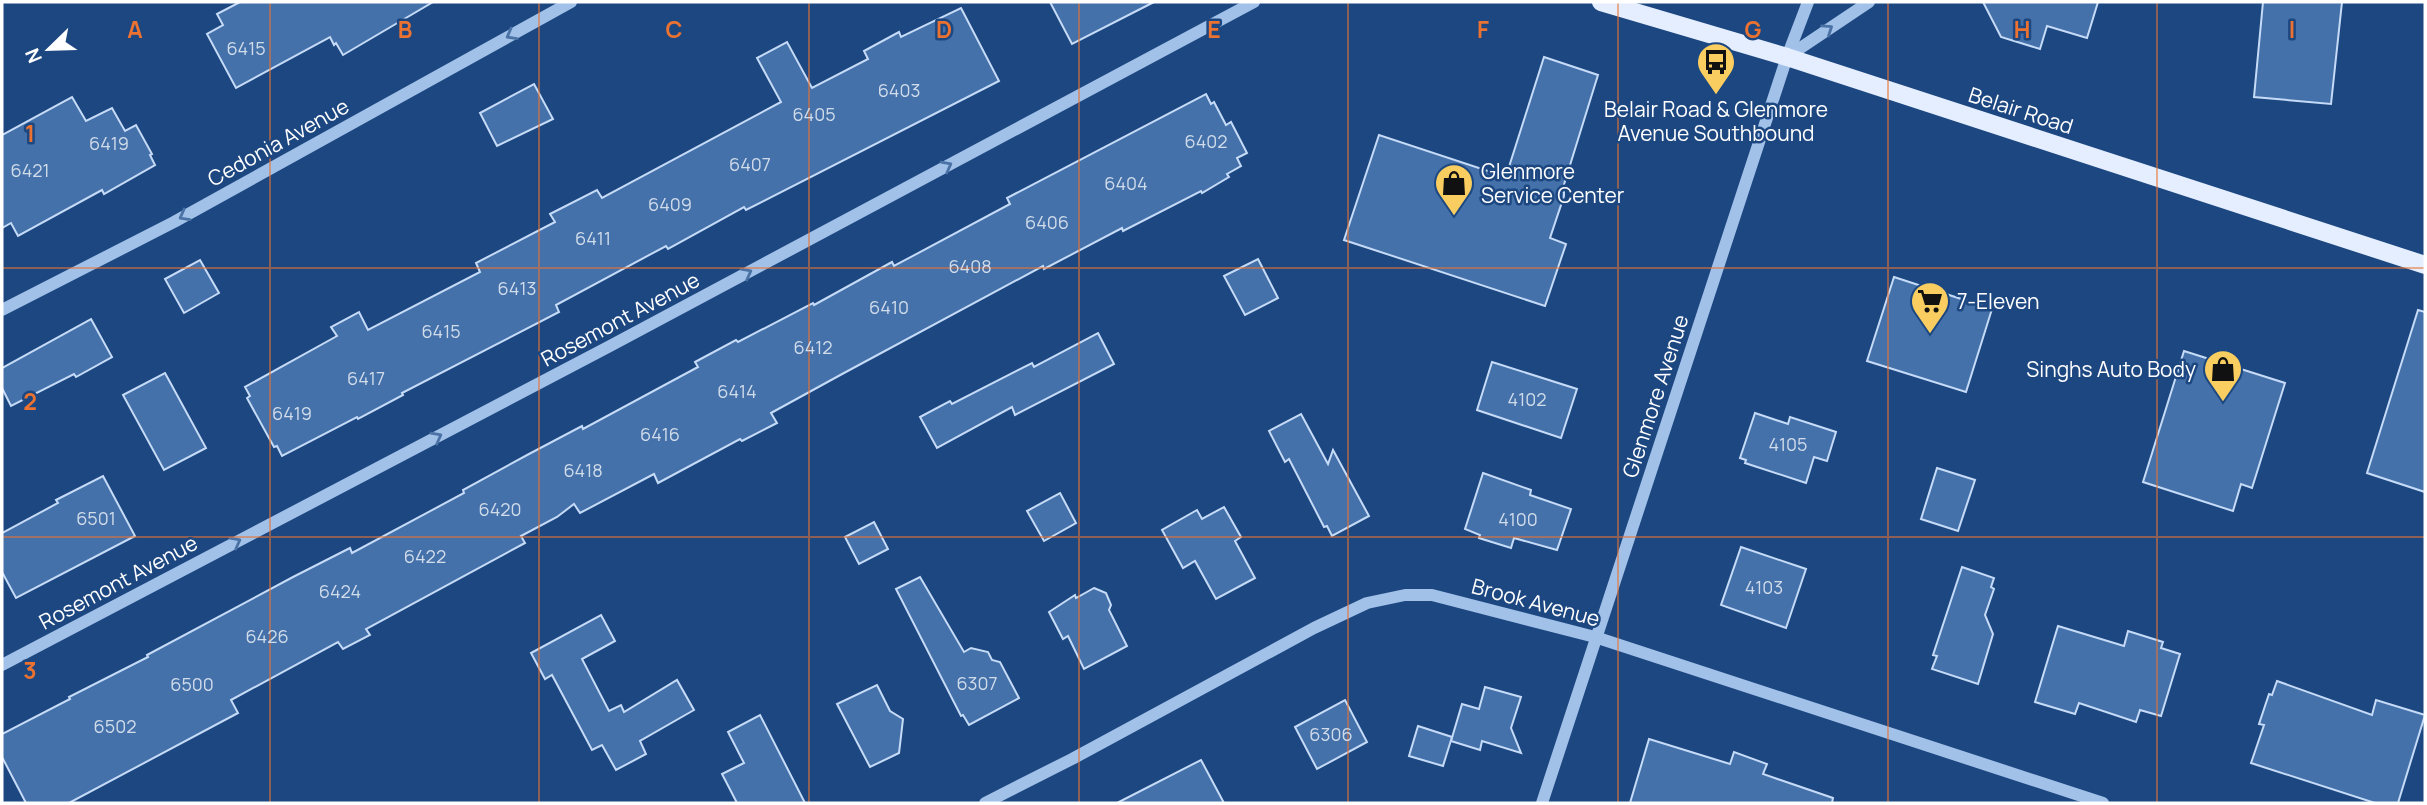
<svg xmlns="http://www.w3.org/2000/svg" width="2427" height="805" viewBox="0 0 2427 805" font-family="Manrope,sans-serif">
  <rect width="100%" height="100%" fill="#1d4780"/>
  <g fill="#4571aa" stroke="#c5dbf7" stroke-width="2">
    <path d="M240,2H433L343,55L336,43L334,45L330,37L236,88L207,34L223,25L217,14Z"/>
    <path d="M1050,2H1154L1072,44Z"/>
    <path d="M1983,2H2098L2087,38L2047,26L2040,49L2001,37Z"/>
    <path d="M2263,2H2342L2331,104L2254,97Z"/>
    <path d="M961,8L999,81L746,210L744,207L668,249L666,246L556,305L559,312L402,393L403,395L358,419L357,417L282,456L277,446L274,447L247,398L250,396L245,387L337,336L331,327L359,312L368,330L480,272L476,263L555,222L550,214L597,190L602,198L781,102L757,58L787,42L812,88L868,59L864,51L899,32L901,37Z"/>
    <path d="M1544,57L1598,75L1562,191L1564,192V196L1550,238L1566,244L1545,306L1344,240L1379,135L1500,175L1501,171L1507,173Z"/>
    <path d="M534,84L553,119L497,146L480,113Z"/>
    <path d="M1206,94L1211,104L1214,102L1226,125L1231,122L1247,153L1237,158L1241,166L1227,174L1229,177L1202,193L1201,191L1123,231L1122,228L1044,269L1043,266L844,373L771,413L777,423L742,441L740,439L658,483L654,474L580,513L574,504L557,517L521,536L525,543L366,629L370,635L343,649L338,642L231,700L238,713L69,803H26L2,757V734L70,699L69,697L148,657L147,655L293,577L350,548L352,553L464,493L463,490L529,454L582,426L583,429L698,367L695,362L736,340L738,342L813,303L814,305L892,262L894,266L1010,204L1007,198Z"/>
    <path d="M72,97L86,121L112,108L125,131L136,125L152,154L150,155L155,165L104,194L102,190L18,236L11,223L2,228V135Z"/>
    <path d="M1258,259L1278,298L1245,315L1224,276Z"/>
    <path d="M200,260L219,293L184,313L165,279Z"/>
    <path d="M1894,277L1992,309L1966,392L1867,361Z"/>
    <path d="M2418,310L2425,312V492L2367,473Z"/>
    <path d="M91,319L112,357L76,377L74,374L11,406L2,388V368Z"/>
    <path d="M1098,333L1114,364L1015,415L1012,407L937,448L920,417L950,401L952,404L1032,363L1034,367Z"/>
    <path d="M2184,351L2285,383L2252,488L2241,484L2233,511L2143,482Z"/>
    <path d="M1492,362L1577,389L1561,438L1477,410Z"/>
    <path d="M165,373L206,448L164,470L123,395Z"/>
    <path d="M1755,413L1788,424L1790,417L1836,432L1827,461L1814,457L1806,483L1745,463L1746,460L1740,458Z"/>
    <path d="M1301,414L1328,464L1333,450L1369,516L1332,536L1327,526L1324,527L1289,459L1285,462L1269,431Z"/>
    <path d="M1937,468L1975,480L1958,531L1921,519Z"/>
    <path d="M1483,473L1531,490L1530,495L1571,509L1557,550L1514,538L1511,548L1479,538L1480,535L1465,529Z"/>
    <path d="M103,476L135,536L16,598L2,572V533L58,503L56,500Z"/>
    <path d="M1060,493L1076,523L1044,541L1027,511Z"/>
    <path d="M1224,507L1241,537L1235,541L1255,578L1216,599L1195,561L1183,568L1162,530L1197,510L1202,519Z"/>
    <path d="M874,522L888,549L859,564L845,537Z"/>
    <path d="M1741,547L1806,569L1786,628L1721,605Z"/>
    <path d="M1962,567L1994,578L1991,587L1994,589L1985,615L1993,634L1978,684L1932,669L1937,656L1933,655Z"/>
    <path d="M920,577L964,652L971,648L988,652L992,660L1000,662L1019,698L969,725L963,715L961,716L896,589Z"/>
    <path d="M1094,588L1106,593L1111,605L1109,610L1127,646L1084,669L1068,636L1063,639L1049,612L1075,595L1076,598Z"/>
    <path d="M601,615L615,641L582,659L609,711L621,705L624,712L677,680L694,710L640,741L646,754L616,770L602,745L592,750L552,675L545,679L531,653Z"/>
    <path d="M2058,626L2124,646L2128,631L2163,642L2161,648L2180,654L2161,716L2140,710L2136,722L2079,703L2075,714L2035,702Z"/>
    <path d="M2277,681L2372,715L2376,700L2425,715L2398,803H2375L2251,763L2264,725L2259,724L2269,694L2272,695Z"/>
    <path d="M877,685L890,711L903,719L899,753L870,767L837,704Z"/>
    <path d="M1485,687L1521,697L1511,728L1521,753L1482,741L1480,750L1451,741L1462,704L1479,709Z"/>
    <path d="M1345,700L1367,742L1317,769L1295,727Z"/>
    <path d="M760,715L805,803H737L722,774L744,763L728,732Z"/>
    <path d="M1418,726L1452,737L1443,766L1409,756Z"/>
    <path d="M1649,739L1730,764L1734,752L1767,764L1763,774L1833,798L1832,803H1630Z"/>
    <path d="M1201,760L1224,803H1117Z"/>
  </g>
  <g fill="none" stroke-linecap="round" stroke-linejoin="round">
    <g stroke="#a1c1e9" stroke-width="12">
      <path d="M1787,57L1869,2"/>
      <path d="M2,310L174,222L571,2"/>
      <path d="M2,665L610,346L1254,2"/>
      <path d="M985,803L1072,759L1314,628L1367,603L1405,595H1432L1595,637L2103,803"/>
      <path d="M1542,803L1787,57L1808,2"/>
    </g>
    <path stroke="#e4eefe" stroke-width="18" d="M1601,2L1787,57L2425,265"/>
  </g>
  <defs><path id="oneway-chevron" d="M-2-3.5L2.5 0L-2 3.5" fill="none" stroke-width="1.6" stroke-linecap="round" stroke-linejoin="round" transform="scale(1.75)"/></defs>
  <g stroke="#4b72a5">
    <use href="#oneway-chevron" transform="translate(1828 29) rotate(-34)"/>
    <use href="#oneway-chevron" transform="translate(511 35) rotate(151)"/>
    <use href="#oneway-chevron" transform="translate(947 166) rotate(-28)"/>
    <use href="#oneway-chevron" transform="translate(184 216) rotate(151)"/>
    <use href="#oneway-chevron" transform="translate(747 273) rotate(-28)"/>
    <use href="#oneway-chevron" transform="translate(437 437) rotate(-28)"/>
    <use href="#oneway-chevron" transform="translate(236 542) rotate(-28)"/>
  </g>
  <path fill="none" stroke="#eb7230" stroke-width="2" stroke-opacity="0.55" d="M270,2V803M539,2V803M809,2V803M1079,2V803M1348,2V803M1618,2V803M1888,2V803M2157,2V803M2,268H2425M2,537H2425"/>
  <defs>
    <symbol id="bus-pin" viewBox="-11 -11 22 30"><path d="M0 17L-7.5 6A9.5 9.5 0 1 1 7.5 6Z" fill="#f9cd5f" stroke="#1d4780"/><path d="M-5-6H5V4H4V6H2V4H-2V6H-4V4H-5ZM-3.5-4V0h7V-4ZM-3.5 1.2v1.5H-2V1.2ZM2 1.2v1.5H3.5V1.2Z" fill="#111"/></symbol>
    <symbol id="shop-pin" viewBox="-11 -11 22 30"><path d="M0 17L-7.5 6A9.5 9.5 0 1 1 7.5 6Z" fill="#f9cd5f" stroke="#1d4780"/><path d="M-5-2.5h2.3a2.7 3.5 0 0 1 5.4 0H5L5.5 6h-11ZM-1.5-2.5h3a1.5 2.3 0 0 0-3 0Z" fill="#111"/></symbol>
    <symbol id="supermarket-pin" viewBox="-11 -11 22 30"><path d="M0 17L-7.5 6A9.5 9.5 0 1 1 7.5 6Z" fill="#f9cd5f" stroke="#1d4780"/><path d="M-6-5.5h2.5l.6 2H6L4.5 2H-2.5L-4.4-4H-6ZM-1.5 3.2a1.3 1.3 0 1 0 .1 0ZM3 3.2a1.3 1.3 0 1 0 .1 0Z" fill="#111"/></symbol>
  </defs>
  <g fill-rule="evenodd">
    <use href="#bus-pin" x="1694" y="40" width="44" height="60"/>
    <use href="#shop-pin" x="1432" y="161" width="44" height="60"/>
    <use href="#supermarket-pin" x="1908" y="279" width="44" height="60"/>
    <use href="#shop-pin" x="2201" y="347" width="44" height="60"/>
  </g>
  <g text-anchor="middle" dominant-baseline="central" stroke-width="5" stroke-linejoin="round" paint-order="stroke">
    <g font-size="18" fill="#d0dcea">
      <text x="246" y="48">6415</text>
      <text x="899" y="90">6403</text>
      <text x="814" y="114">6405</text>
      <text x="1206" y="141">6402</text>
      <text x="109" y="143">6419</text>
      <text x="750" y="164">6407</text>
      <text x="30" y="170">6421</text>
      <text x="1126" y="183">6404</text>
      <text x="670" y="204">6409</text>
      <text x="1047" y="222">6406</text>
      <text x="593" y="238">6411</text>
      <text x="970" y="266">6408</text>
      <text x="517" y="288">6413</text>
      <text x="889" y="307">6410</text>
      <text x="441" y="331">6415</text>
      <text x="813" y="347">6412</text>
      <text x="366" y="378">6417</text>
      <text x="737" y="391">6414</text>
      <text x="1527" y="399">4102</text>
      <text x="292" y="413">6419</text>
      <text x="660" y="434">6416</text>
      <text x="1788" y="444">4105</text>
      <text x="583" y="470">6418</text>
      <text x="500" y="509">6420</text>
      <text x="96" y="518">6501</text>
      <text x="1518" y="519">4100</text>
      <text x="425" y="556">6422</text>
      <text x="1764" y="587">4103</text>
      <text x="340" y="591">6424</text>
      <text x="267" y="636">6426</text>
      <text x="977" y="683">6307</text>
      <text x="192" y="684">6500</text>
      <text x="115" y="726">6502</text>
      <text x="1331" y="734">6306</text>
    </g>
    <g font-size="21" fill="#fff" stroke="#1d4780" text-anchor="start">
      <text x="1716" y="109" text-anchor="middle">Belair Road &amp; Glenmore<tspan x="1716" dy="24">Avenue Southbound</tspan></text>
      <text x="1481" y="171">Glenmore<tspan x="1481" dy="24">Service Center</tspan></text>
      <text x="1957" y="301">7-Eleven</text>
      <text x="2196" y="369" text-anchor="end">Singhs Auto Body</text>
    </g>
    <g font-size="21" fill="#fff" stroke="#1d4780">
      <text transform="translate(2021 110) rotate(18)">Belair Road</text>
      <text transform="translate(278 142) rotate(-29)">Cedonia Avenue</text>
      <text transform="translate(620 319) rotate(-28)">Rosemont Avenue</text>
      <text transform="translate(1655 396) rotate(-72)">Glenmore Avenue</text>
      <text transform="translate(118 582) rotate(-28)">Rosemont Avenue</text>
      <text transform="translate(1536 602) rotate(15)">Brook Avenue</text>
    </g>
  </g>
  <g font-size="23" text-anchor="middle" font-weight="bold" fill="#eb7230" stroke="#1d4780" stroke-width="5" stroke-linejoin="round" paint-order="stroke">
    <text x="135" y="38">A</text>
    <text x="405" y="38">B</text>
    <text x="674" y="38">C</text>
    <text x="944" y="38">D</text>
    <text x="1214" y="38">E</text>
    <text x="1483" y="38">F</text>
    <text x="1753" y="38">G</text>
    <text x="2022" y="38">H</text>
    <text x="2292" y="38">I</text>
    <text x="30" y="142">1</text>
    <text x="30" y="410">2</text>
    <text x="30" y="679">3</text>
  </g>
  <rect width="2427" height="805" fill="none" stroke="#ffffff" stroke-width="7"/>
  <g transform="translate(49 49) rotate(247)" stroke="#1d4780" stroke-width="5" paint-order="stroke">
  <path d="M0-5L12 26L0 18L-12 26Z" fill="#ffffff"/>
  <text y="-10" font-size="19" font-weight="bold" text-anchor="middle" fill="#ffffff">N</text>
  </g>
</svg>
